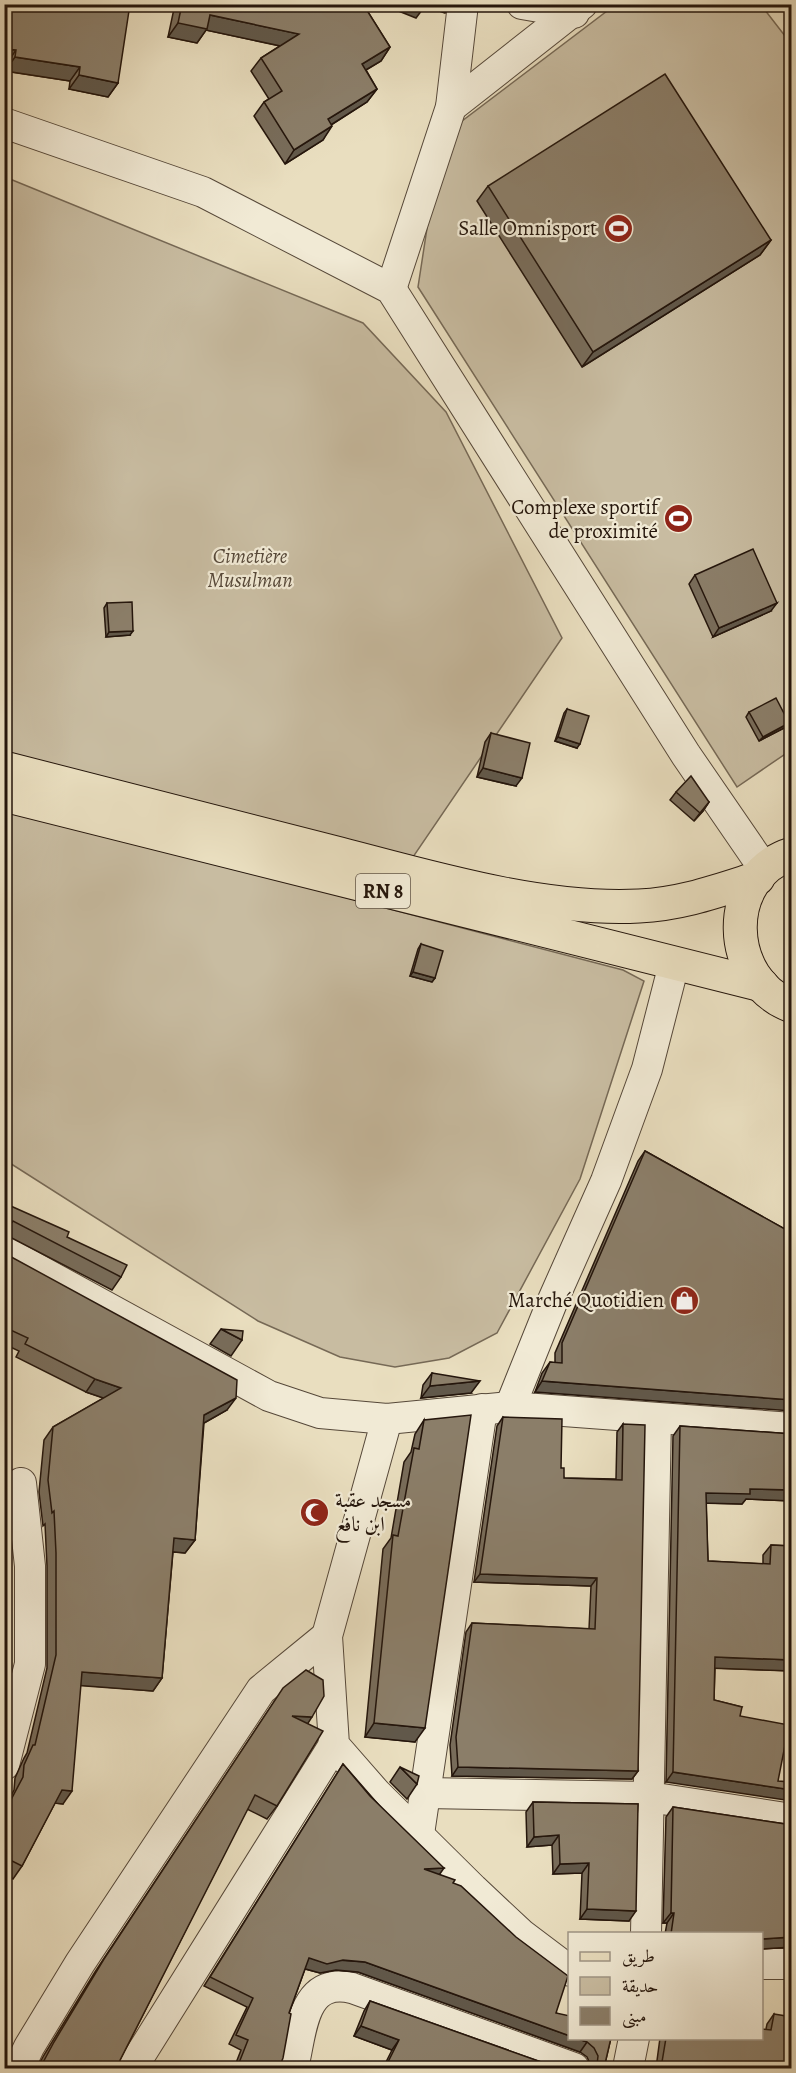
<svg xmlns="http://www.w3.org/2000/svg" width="796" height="2073" viewBox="0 0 796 2073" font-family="Alegreya,Amiri,serif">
  <rect width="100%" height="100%" fill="#e9debf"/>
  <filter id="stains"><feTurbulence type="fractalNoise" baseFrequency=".00333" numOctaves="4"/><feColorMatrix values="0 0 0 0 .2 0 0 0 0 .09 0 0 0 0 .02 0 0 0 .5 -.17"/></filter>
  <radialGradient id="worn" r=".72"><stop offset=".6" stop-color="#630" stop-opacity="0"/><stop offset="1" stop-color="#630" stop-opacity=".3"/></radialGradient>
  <g fill="#c8bca1" stroke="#766956" stroke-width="1.5">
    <path d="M615,5H761L792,45L791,750L737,787L418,287L441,137Z"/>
    <path d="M5,177L363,323L446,412L562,638L411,860L5,762Z"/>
    <path d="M4,808L623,970L644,981L580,1179L497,1333L449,1358L395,1367L340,1357L258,1321L5,1160Z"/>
  </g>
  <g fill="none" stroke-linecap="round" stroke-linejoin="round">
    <defs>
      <g id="minor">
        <path d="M522,4L574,13"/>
        <path d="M451,107L582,4"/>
        <path d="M4,123L203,192L391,289L686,755L765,870"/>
        <path d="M391,289L451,107L463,4"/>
        <path d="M4,1251L269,1396L320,1413L387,1419L510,1407L792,1428"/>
        <path d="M510,1407L553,1300L606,1181L647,1069L674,964"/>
        <path d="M387,1419L327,1636L334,1745L376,1793L473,1889L521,1934L570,1971"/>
        <path d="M4,1765L30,1664V1566L21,1483"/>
        <path d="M425,1793L649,1797L792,1819"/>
        <path d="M419,1834L482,1409"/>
        <path d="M646,1934L656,1418"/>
        <path d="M762,1964H792"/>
        <path d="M19,2068L29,2047L80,1963L261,1690L327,1636"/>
        <path d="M132,2068L334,1745"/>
        <path d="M293,2068C302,2033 301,1977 352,1988L574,2068"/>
        <path d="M628,2068L634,2038"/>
      </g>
      <path id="primary" d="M792,854C721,876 725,981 792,1006"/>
      <g id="trunk">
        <path d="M4,768C116,796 228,825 340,854C432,878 543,911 639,906C682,904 717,891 758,878"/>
        <path d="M4,795L762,985"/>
      </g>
    </defs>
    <use href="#minor" stroke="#564839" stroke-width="32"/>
    <use href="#primary" stroke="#25160c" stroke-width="35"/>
    <use href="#trunk" stroke="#25160c" stroke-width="35"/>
    <use href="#minor" stroke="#f1ead5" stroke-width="30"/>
    <use href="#primary" stroke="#e9debf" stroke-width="33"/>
    <use href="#trunk" stroke="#e9debf" stroke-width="33"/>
  </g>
  <g fill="#786c5a" stroke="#25160c" stroke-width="1.5">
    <path d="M4,4L118,83L108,97L69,89L70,81L5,71L6,65Z"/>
    <path d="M175,4H363L390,47L381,61L366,70L377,89L367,102L331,125L323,140L285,164L254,116L264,102L269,99L251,71L261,58L280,46L206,30L197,43L168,37Z"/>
    <path d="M792,18V29L788,23Z"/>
    <path d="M488,186L771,240L760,255L582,367L477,201Z"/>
    <path d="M695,575L771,611L713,637L689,584Z"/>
    <path d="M107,603L130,635L106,637L104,608Z"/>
    <path d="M567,709L577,748L555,741L564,713Z"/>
    <path d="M749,712L786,727L759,741L746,717Z"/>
    <path d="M491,733L516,786L477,777L485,742Z"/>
    <path d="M676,792L709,802L703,811L694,821L670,800Z"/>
    <path d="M421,944L435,978L432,982L410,976L418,949Z"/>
    <path d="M645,1151L792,1233L535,1392L542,1373L550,1362L555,1363V1353L638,1161Z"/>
    <path d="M4,1203L67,1237L121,1277L112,1290L4,1234Z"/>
    <path d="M4,1253L227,1410L204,1423L195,1540L185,1553L173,1552L162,1678L153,1691L80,1685L63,1804L55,1803L22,1866L13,1879L4,1874V1809L14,1790L15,1778L24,1758L27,1753L47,1668V1566L45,1524L43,1526L39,1492L44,1440L53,1427L104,1398L86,1392L16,1357L19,1351L4,1344Z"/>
    <path d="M221,1329L242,1340L231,1356L210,1344Z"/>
    <path d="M432,1373L471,1393L421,1398L423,1385Z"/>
    <path d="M503,1417L561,1468L564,1478L616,1479L617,1432L623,1424L638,1771L632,1779L452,1776L450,1745L466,1632L472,1623L589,1629L591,1586L474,1582L497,1426Z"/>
    <path d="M424,1420L415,1742L365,1737L383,1549L391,1538L404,1462L411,1452L415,1434Z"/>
    <path d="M680,1426L792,1434V1501L746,1499L742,1504L706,1503L708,1561L763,1564V1555L771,1545L792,1546V1671L715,1668L714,1700L742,1707L666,1782L673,1436Z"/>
    <path d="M274,1702L308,1723L277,1806L267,1819L247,1809L116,2068H37L44,2055L95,1972Z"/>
    <path d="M343,1764L440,1875L453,1883L556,2013L611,2038L604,2068H591V2066L587,2057L580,2052L358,1972L336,1970L320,1973L305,1969L289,2013L279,2068H234L241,2050L229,2044L247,2007L204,1986Z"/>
    <path d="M400,1767L417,1784L407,1799L390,1782Z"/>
    <path d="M533,1802L638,1804L629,1921L580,1919L582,1873L553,1874L552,1845L527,1847L526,1812Z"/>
    <path d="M673,1807L792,1825V1947L762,1949V1934H665L667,1923H663L666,1817Z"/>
    <path d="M370,2001L558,2068H383L392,2050L354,2036L364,2011Z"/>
    <path d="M774,2014L792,2068H656L660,2038H762L766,2029L767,2024Z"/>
  </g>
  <g fill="#61584a" stroke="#25160c" stroke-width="1.5">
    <path d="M381,4H451L445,13L425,6L416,18Z"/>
    <path d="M210,15L299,34L290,48L206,30L197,43L168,37L178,23Z"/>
    <path d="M390,47L381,61L352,78L362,64Z"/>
    <path d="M4,49L16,50L6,65H4Z"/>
    <path d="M15,57L80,67L70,81L5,71Z"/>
    <path d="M79,75L118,83L108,97L69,89Z"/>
    <path d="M377,89L367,102L318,133L328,119Z"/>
    <path d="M332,126L323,140L285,164L294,150Z"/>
    <path d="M771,240L760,255L582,367L593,352Z"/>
    <path d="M777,603L771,611L713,637L719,628Z"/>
    <path d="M133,631L130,635L106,637L109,632Z"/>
    <path d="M789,723L786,727L759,741L763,737Z"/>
    <path d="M558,737L580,744L577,748L555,741Z"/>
    <path d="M483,768L522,778L516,786L477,777Z"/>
    <path d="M709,802L703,811L694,821L700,813Z"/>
    <path d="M413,972L435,978L432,982L410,976Z"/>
    <path d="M13,1221L4,1233V1223Z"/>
    <path d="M95,1379L121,1388L112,1401L86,1392Z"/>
    <path d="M480,1381L471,1393L421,1398L430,1386Z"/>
    <path d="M542,1381L792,1400V1411L535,1392Z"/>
    <path d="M236,1398L227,1410L195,1428L204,1415Z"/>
    <path d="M750,1489L792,1490V1501L746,1499L742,1504L699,1503L706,1493Z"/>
    <path d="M174,1538L195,1540L185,1553L165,1551Z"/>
    <path d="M480,1574L597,1578L591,1586L474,1582Z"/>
    <path d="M715,1657L792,1660V1671L708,1668Z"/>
    <path d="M82,1672L162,1678L153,1691L73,1685Z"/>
    <path d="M292,1716L312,1717L303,1731Z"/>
    <path d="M374,1723L425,1728L415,1742L365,1737Z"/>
    <path d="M458,1767L638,1771L632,1779L452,1776Z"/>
    <path d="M673,1772L792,1790V1801L666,1782Z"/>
    <path d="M62,1790L72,1791L63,1804L53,1803Z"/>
    <path d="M559,1835L552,1845L527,1847L534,1837Z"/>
    <path d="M589,1863L582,1873L553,1874L560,1864Z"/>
    <path d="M444,1868L437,1878L424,1869Z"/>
    <path d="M587,1909L636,1911L629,1921L580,1919Z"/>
    <path d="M671,1913H674L667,1923H663Z"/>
    <path d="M792,1937V1947L762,1949V1939Z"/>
    <path d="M309,1958L365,1962L570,2036V2038H576L587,2042L580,2052L358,1972L336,1970L320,1973L302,1968Z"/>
    <path d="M361,2026L399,2040L392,2050L354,2036Z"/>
  </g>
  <g fill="#8b7e69" stroke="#25160c" stroke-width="1.5">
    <path d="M4,4H130L118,83L79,75L80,67L15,57L16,50L4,49Z"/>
    <path d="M182,4H363L390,47L362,64L377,89L328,119L332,126L294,150L264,102L282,91L261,58L299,34L210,15L207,29L178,23Z"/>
    <path d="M665,74L771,240L593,352L488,186Z"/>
    <path d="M753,549L777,603L719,628L695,575Z"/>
    <path d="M132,602L133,631L109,632L107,603Z"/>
    <path d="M776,698L789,723L763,737L749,712Z"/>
    <path d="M567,709L589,716L580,744L558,737Z"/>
    <path d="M491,733L530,743L522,778L483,768Z"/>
    <path d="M691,776L709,802L700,813L676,792Z"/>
    <path d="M421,944L443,951L435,978L413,972Z"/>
    <path d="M645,1151L792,1233V1400L542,1381L550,1362L562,1363V1343Z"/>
    <path d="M4,1203L69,1232L67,1237L127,1265L121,1277L13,1221L4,1223Z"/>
    <path d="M4,1253L237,1380L236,1398L204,1415L195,1540L174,1538L162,1678L82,1672L72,1791L62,1790L22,1866L4,1857V1813L23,1777L24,1765L33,1745H35L56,1655V1553L54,1511L52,1513L48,1480L53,1427L121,1388L95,1379L25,1344L28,1338L4,1327Z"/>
    <path d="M221,1329L243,1331L242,1340Z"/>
    <path d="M432,1373L480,1381L430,1386Z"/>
    <path d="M471,1415L425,1728L374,1723L393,1535L398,1536L414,1448L419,1449L424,1420Z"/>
    <path d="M503,1417L562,1419L561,1468H564V1478L622,1480L623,1424L645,1425L638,1771L458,1767L456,1737L472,1623L595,1629L597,1578L480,1574Z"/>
    <path d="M680,1426L792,1434V1490L750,1489V1494L706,1493L708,1561L770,1564L771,1545L792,1546V1660L715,1657L714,1700L742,1707L740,1716L789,1725L778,1781L792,1782V1790L673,1772Z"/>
    <path d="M306,1670L323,1680L324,1696L312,1717L292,1716L323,1731L277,1806L255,1795L116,2068H40L54,2042L104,1959L283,1688Z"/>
    <path d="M343,1764L370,1796L444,1868L424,1869L455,1880L453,1883L461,1886L516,1937L568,1976L556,2013L570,2016V2036L365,1962L343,1960L327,1964L309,1958L289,2013L291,2014L283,2058L279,2068H237L248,2040L236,2035L253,1998L210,1977Z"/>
    <path d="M400,1767L419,1776L417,1784Z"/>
    <path d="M533,1802L638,1804L636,1911L587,1909L589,1863L560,1864L559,1835L534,1837Z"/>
    <path d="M673,1807L792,1825V1937L762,1939V1934H671L674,1913H671Z"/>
    <path d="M370,2001L558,2068H385L399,2040L361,2026Z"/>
    <path d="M774,2014L792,2017V2068H661L666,2038H762V2029L771,2030Z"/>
    <path d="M576,2038H611L604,2068H594L597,2065L598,2056L594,2048L587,2042Z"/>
  </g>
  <defs>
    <symbol id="stadium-disc" viewBox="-11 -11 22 22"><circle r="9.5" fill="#8f2418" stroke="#f1ead5"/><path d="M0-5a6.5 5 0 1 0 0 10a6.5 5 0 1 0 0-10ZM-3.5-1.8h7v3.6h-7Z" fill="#fff"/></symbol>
    <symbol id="shop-disc" viewBox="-11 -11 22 22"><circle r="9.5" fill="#8f2418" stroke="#f1ead5"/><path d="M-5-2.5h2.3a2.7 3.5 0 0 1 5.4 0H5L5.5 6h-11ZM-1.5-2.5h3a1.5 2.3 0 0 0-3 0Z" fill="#fff"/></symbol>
    <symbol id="mosque-disc" viewBox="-11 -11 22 22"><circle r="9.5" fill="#8f2418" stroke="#f1ead5"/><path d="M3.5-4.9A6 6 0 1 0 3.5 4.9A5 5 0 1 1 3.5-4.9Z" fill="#fff"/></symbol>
  </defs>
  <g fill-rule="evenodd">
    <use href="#stadium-disc" x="602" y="212" width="33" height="33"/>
    <use href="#stadium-disc" x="662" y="502" width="33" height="33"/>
    <use href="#shop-disc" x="668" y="1284" width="33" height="33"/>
    <use href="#mosque-disc" x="298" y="1496" width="33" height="33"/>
  </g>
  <g text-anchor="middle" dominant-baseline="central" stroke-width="4.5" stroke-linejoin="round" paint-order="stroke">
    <rect fill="#f1ead5" stroke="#625648" stroke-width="1.5" x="356" y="874" width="54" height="34" rx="4.5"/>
    <g font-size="20" font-weight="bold" fill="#25160c">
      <text x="383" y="891">RN 8</text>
    </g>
    <g font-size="21" fill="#25160c" stroke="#f1ead5" text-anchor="end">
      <text x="597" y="228">Salle Omnisport</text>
      <text x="658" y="507">Complexe sportif<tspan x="658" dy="24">de proximité</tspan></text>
      <text x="664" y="1300">Marché Quotidien</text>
      <text x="335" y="1500" text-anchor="start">مسجد عقبة<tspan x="335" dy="24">ابن نافع</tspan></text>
    </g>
    <g font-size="21" font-style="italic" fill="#564839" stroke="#f1ead5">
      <text x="250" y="556">Cimetière<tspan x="250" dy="24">Musulman</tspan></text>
    </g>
  </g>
  <rect width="796" height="2073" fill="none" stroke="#e9debf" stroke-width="24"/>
  <rect x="6" y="6" width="784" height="2061" fill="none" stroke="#25160c" stroke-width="3"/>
  <rect x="12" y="12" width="772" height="2049" fill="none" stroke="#25160c" stroke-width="1.5"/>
  <rect x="568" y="1932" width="195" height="108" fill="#f1ead5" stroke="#9f9585" stroke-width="1.5"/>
  <rect x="580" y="1952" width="30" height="9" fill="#e9debf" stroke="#9f9585" stroke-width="1.5"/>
  <text x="622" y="1962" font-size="18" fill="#25160c">طريق</text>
  <rect x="580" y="1977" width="30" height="18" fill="#c8bca1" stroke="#9f9585" stroke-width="1.5"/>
  <text x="622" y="1992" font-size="18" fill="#25160c">حديقة</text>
  <rect x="580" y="2007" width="30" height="18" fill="#8b7e69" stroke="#9f9585" stroke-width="1.5"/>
  <text x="622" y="2022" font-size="18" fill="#25160c">مبنى</text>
  <rect width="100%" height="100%" filter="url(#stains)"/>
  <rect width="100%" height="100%" fill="url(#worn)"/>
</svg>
